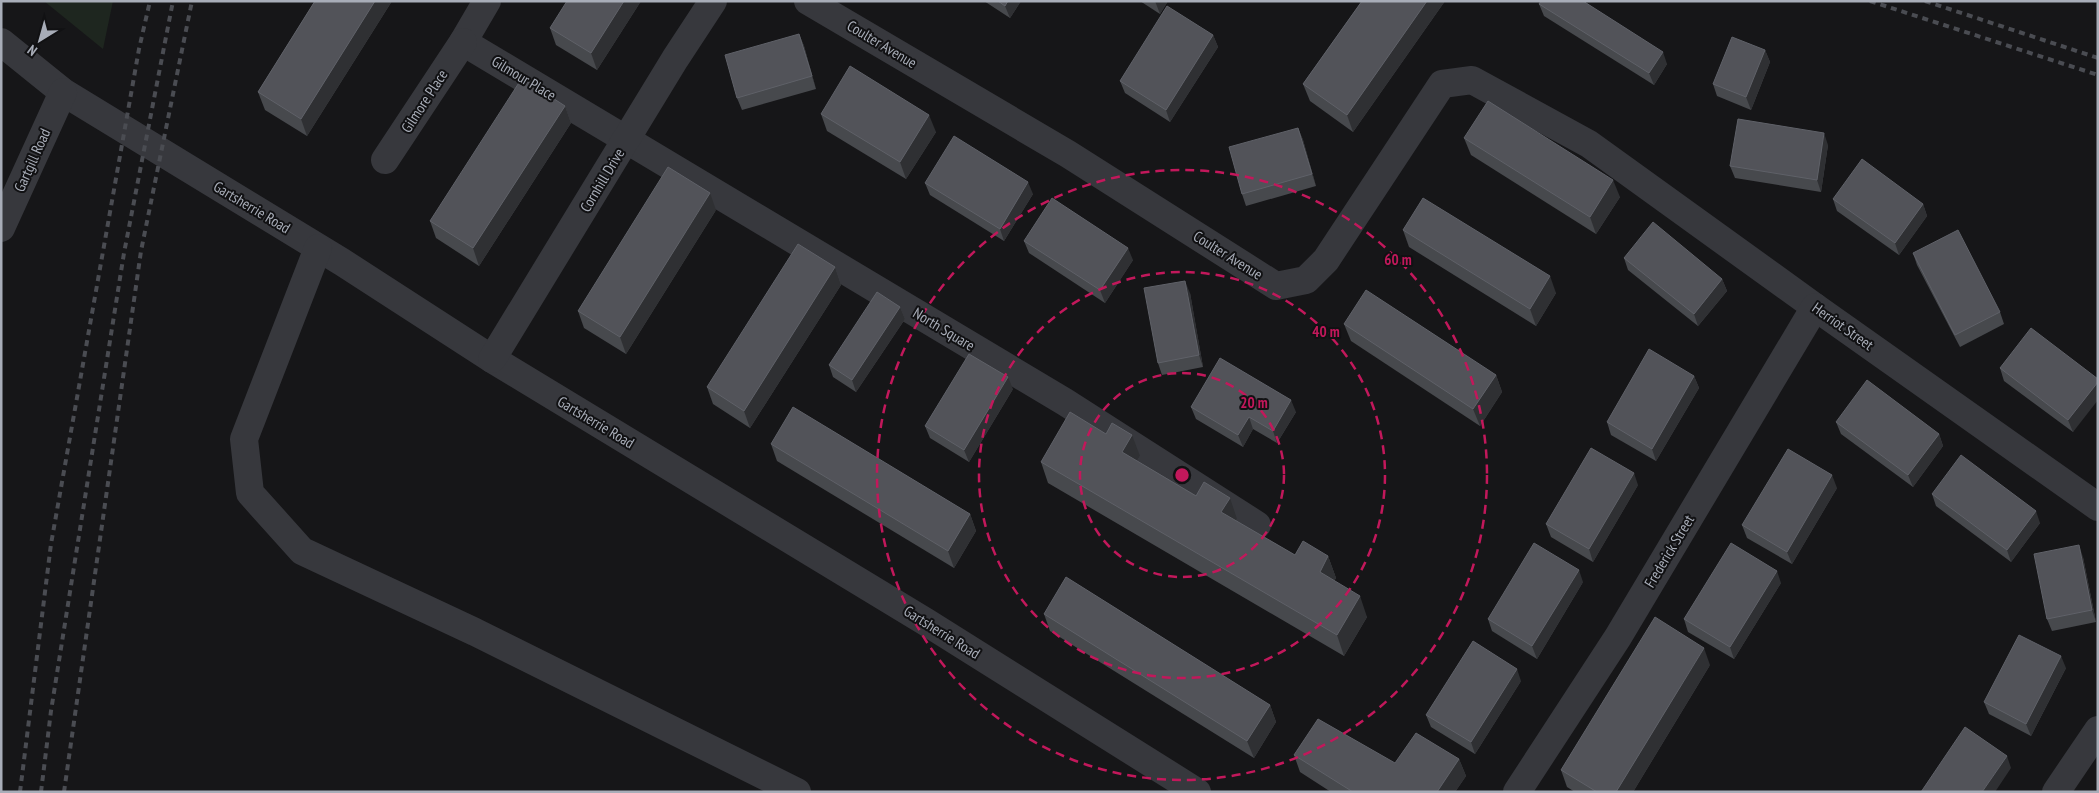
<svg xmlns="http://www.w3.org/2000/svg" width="2099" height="793" viewBox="0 0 2099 793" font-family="'PT Sans Narrow',sans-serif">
  <rect width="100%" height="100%" fill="#161618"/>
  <path fill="#1e261f" d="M44,1H113L103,49Z"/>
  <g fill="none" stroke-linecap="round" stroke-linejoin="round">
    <g stroke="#37383d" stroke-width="28">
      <path d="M487,1L463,42L1065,402L1257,525"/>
      <path d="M808,1L1068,154L1276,286L1306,280L1326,260L1442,84L1472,80L1589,144L1815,307L2098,507"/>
      <path d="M1,42L63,92L342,262L492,359L926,622L1197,792"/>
      <path d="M385,160L463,42"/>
      <path d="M1,228L63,92"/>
      <path d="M318,248L244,439L250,493L302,551L475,632L797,792"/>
      <path d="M492,359L675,59L713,1"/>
      <path d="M1517,792L1618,637L1815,307"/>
      <path d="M2056,792L2098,730"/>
    </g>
    <g stroke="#4a4c52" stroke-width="4" stroke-dasharray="6 5" stroke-linecap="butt">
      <path d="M1870,1L2098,75"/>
      <path d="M1925,1L2098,58"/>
      <path d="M20,792L51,544L139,49L150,1"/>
      <path d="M41,792L51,711L124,253L173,1"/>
      <path d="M64,792L141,251L192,1"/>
    </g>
  </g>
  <g fill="#47494d">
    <path d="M315,1H392L307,136L265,110L258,92Z"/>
    <path d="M641,1L597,70L556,45L550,28Z"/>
    <path d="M984,1H1021L1010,18Z"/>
    <path d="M1140,1H1168L1160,14Z"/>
    <path d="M1362,1H1445L1353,132L1310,101L1303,84Z"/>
    <path d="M1539,4L1667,64L1654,85L1544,16Z"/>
    <path d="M799,34L804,46L816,89L742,110L737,98Z"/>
    <path d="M1213,35L1218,47L1170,122L1125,93L1120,81Z"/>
    <path d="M1765,50L1770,62L1751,110L1717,96L1713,84Z"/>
    <path d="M565,106L571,123L479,266L436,238L430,221Z"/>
    <path d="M821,114L936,132L906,179L827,131Z"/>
    <path d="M1298,128L1303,140L1316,186L1246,206L1242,194Z"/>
    <path d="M1464,138L1620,197L1596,234L1471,155Z"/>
    <path d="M1828,145L1821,192L1735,178L1730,166Z"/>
    <path d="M925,183L1033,194L1004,241L930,195Z"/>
    <path d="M1833,199L1923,204L1927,216L1899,255L1837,211Z"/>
    <path d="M716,210L626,354L584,328L578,311Z"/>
    <path d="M1403,230L1556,293L1536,326L1409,247Z"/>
    <path d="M1024,241L1133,260L1105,303L1029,253Z"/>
    <path d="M1913,253L2000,312L2004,324L1960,347L1917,265Z"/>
    <path d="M1624,258L1722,279L1727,291L1698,326L1628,270Z"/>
    <path d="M835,267L841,285L750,428L713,404L707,387Z"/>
    <path d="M1190,293L1203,367L1162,375L1158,363Z"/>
    <path d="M900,307L905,319L856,392L833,377L829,365Z"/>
    <path d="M1344,324L1496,375L1502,392L1480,426L1351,341Z"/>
    <path d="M2000,368L2098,379L2073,432L2004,381Z"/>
    <path d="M1694,376L1699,388L1656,461L1611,435L1607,422Z"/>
    <path d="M1013,389L969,462L930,438L925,426Z"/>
    <path d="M1191,407L1296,412L1277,443L1253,429L1243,447L1196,419Z"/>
    <path d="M1836,422L1939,434L1943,446L1913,487L1841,434Z"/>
    <path d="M771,444L970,514L976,531L954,568L777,461Z"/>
    <path d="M1140,456L1137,461L1237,519L1236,521L1295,555L1328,556L1336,578L1334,581L1367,617L1344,656L1048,483L1041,462Z"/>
    <path d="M1638,485L1593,562L1551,537L1546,524Z"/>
    <path d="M1837,488L1792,564L1747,538L1742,525Z"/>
    <path d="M1932,494L2040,523L2011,562L1936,506Z"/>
    <path d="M2083,557L2096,622L2052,631L2047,619Z"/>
    <path d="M1583,582L1537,659L1492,631L1488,619Z"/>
    <path d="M1781,583L1734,659L1688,632L1684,619Z"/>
    <path d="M1044,614L1270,705L1276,722L1254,758L1050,631Z"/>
    <path d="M1710,665L1633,792H1575L1567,787L1561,770Z"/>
    <path d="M2066,668L2031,736L1989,714L1984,702Z"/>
    <path d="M1521,681L1475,754L1431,727L1426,715Z"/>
    <path d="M1294,755L1395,763L1459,759L1466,776L1455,792H1331L1300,772Z"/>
  </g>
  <g fill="#2f3033">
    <path d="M375,1H392L307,136L301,119Z"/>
    <path d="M624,1H641L597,70L591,53Z"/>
    <path d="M1008,1H1021L1010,18L1005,6Z"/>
    <path d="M1155,1H1168L1160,14Z"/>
    <path d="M1427,1H1445L1353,132L1347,115Z"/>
    <path d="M799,34L804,46L816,89L812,76Z"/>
    <path d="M1213,35L1218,47L1170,122L1166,110Z"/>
    <path d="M1765,50L1770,62L1751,110L1746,97Z"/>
    <path d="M1663,52L1667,64L1654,85L1649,73Z"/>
    <path d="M565,106L571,123L479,266L473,248Z"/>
    <path d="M929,115L936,132L906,179L900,162Z"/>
    <path d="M1298,128L1303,140L1316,186L1312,174Z"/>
    <path d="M1824,133L1828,145L1821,192L1817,180Z"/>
    <path d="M1613,180L1620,197L1596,234L1590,217Z"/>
    <path d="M1028,182L1033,194L1004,241L1000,229Z"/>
    <path d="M710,193L716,210L626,354L620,337Z"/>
    <path d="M1923,204L1927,216L1899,255L1895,243Z"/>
    <path d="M1128,248L1133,260L1105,303L1100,290Z"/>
    <path d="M835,267L841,285L750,428L744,411Z"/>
    <path d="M1550,276L1556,293L1536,326L1530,309Z"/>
    <path d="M1722,279L1727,291L1698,326L1694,314Z"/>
    <path d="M1185,281L1190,293L1203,367L1199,355Z"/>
    <path d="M900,307L905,319L856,392L852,380Z"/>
    <path d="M1496,375L1502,392L1480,426L1473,409Z"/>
    <path d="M1694,376L1699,388L1656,461L1652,449Z"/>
    <path d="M1008,377L1013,389L969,462L964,450Z"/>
    <path d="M2098,382V400L2073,432L2068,420Z"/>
    <path d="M1291,400L1296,412L1277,443L1273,431Z"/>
    <path d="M1249,417L1253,429L1243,447L1238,435Z"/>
    <path d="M1939,434L1943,446L1913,487L1908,475Z"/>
    <path d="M1132,435L1140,456L1129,474L1122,452Z"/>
    <path d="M1634,473L1638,485L1593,562L1589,549Z"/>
    <path d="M1832,475L1837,488L1792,564L1787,552Z"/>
    <path d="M1230,498L1237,519L1229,533L1221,512Z"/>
    <path d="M2036,511L2040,523L2011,562L2007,550Z"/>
    <path d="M970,514L976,531L954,568L948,551Z"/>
    <path d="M2079,545L2083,557L2096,622L2092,610Z"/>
    <path d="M1328,556L1336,578L1327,593L1320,572Z"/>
    <path d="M1579,570L1583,582L1537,659L1532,646Z"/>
    <path d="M1777,571L1781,583L1734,659L1730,647Z"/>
    <path d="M1360,596L1367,617L1344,656L1337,635Z"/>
    <path d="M1704,648L1710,665L1633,792H1616Z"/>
    <path d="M2061,656L2066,668L2031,736L2026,724Z"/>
    <path d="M1517,669L1521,681L1475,754L1471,742Z"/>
    <path d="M1270,705L1276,722L1254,758L1247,741Z"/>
    <path d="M2007,756L2011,768L1995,792H1982Z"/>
    <path d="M1459,759L1466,776L1455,792H1437Z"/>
  </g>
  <g fill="#525359" stroke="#5f6168">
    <path d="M315,1H375L301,119L258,92Z"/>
    <path d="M567,1H624L591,53L550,28Z"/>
    <path d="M998,1H1008L1005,6Z"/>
    <path d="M1362,1H1427L1347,115L1303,84Z"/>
    <path d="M1541,1H1583L1663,52L1649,73L1539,4Z"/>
    <path d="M1167,6L1213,35L1166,110L1120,81Z"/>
    <path d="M799,34L812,76L737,98L725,55Z"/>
    <path d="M1732,37L1765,50L1746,97L1713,84Z"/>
    <path d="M850,66L929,115L900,162L821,114Z"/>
    <path d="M522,78L565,106L473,248L430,221Z"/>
    <path d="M1488,101L1613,180L1590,217L1464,138Z"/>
    <path d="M1738,119L1824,133L1817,180L1730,166Z"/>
    <path d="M1298,128L1312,174L1242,194L1229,147Z"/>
    <path d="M954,136L1028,182L1000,229L925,183Z"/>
    <path d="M1862,159L1923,204L1895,243L1833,199Z"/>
    <path d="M668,167L710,193L620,337L578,311Z"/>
    <path d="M1052,198L1128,248L1100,290L1024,241Z"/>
    <path d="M1423,198L1550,276L1530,309L1403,230Z"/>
    <path d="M1653,222L1722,279L1694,314L1624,258Z"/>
    <path d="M1958,230L2000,312L1955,335L1913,253Z"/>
    <path d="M798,244L835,267L744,411L707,387Z"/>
    <path d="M1185,281L1199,355L1158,363L1144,288Z"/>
    <path d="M1366,290L1496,375L1473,409L1344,324Z"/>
    <path d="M877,292L900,307L852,380L829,365Z"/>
    <path d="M2031,328L2098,379V382L2068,420L2000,368Z"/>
    <path d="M1649,349L1694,376L1652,449L1607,422Z"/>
    <path d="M969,354L1008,377L964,450L925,426Z"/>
    <path d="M1220,358L1291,400L1273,431L1249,417L1238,435L1191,407Z"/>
    <path d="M1867,380L1939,434L1908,475L1836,422Z"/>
    <path d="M793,407L970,514L948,551L771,444Z"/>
    <path d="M1070,412L1106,434L1112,423L1132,435L1122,452L1196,496L1204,482L1230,498L1221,512L1295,555L1303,541L1328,556L1320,572L1360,596L1337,635L1041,462Z"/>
    <path d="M1591,448L1634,473L1589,549L1546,524Z"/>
    <path d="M1788,449L1832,475L1787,552L1742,525Z"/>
    <path d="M1961,455L2036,511L2007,550L1932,494Z"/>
    <path d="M1534,543L1579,570L1532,646L1488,619Z"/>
    <path d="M1731,543L1777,571L1730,647L1684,619Z"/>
    <path d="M2079,545L2092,610L2047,619L2034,554Z"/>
    <path d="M1066,577L1270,705L1247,741L1044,614Z"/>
    <path d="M1655,617L1704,648L1616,792H1597L1561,770Z"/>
    <path d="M2019,635L2061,656L2026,724L1984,702Z"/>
    <path d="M1473,641L1517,669L1471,742L1426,715Z"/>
    <path d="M1318,719L1395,763L1416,733L1459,759L1437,792H1353L1294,755Z"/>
    <path d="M1965,727L2007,756L1982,792H1921Z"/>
  </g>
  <g fill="none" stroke="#c2185b" stroke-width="2.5" stroke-dasharray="9 6">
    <circle cx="1182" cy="475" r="102"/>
    <circle cx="1182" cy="475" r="203"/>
    <circle cx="1182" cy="475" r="305"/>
  </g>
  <g text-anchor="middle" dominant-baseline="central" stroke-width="4" stroke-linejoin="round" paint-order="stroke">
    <g font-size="15" fill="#a8adb8" stroke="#111113">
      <text transform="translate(882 44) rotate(31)">Coulter Avenue</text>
      <text transform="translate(524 78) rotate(31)">Gilmour Place</text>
      <text transform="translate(424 101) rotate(-57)">Gilmore Place</text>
      <text transform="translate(32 160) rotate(-66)">Gartgill Road</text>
      <text transform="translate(602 180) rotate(-59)">Cornhill Drive</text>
      <text transform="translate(252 207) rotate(31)">Gartsherrie Road</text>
      <text transform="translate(1228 255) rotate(32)">Coulter Avenue</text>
      <text transform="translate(1843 326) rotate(35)">Herriot Street</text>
      <text transform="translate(944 329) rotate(31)">North Square</text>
      <text transform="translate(596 422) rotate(31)">Gartsherrie Road</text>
      <text transform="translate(1669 551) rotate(-59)">Frederick Street</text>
      <text transform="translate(942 632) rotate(32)">Gartsherrie Road</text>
    </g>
  </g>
  <circle cx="1182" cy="475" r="8" fill="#c2185b" stroke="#111113" stroke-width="2.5"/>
  <g font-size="15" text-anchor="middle" font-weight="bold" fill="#c2185b" stroke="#111113" stroke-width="4" stroke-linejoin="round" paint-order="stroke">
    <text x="1398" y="265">60 m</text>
    <text x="1326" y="337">40 m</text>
    <text x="1254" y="408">20 m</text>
  </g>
  <rect width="2099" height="793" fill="none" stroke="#a8adb8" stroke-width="5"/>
  <g transform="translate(40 40) rotate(217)" stroke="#111113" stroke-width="4" paint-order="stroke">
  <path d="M0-4L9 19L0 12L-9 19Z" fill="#a8adb8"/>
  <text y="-8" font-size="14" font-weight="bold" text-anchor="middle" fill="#a8adb8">N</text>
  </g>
</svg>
